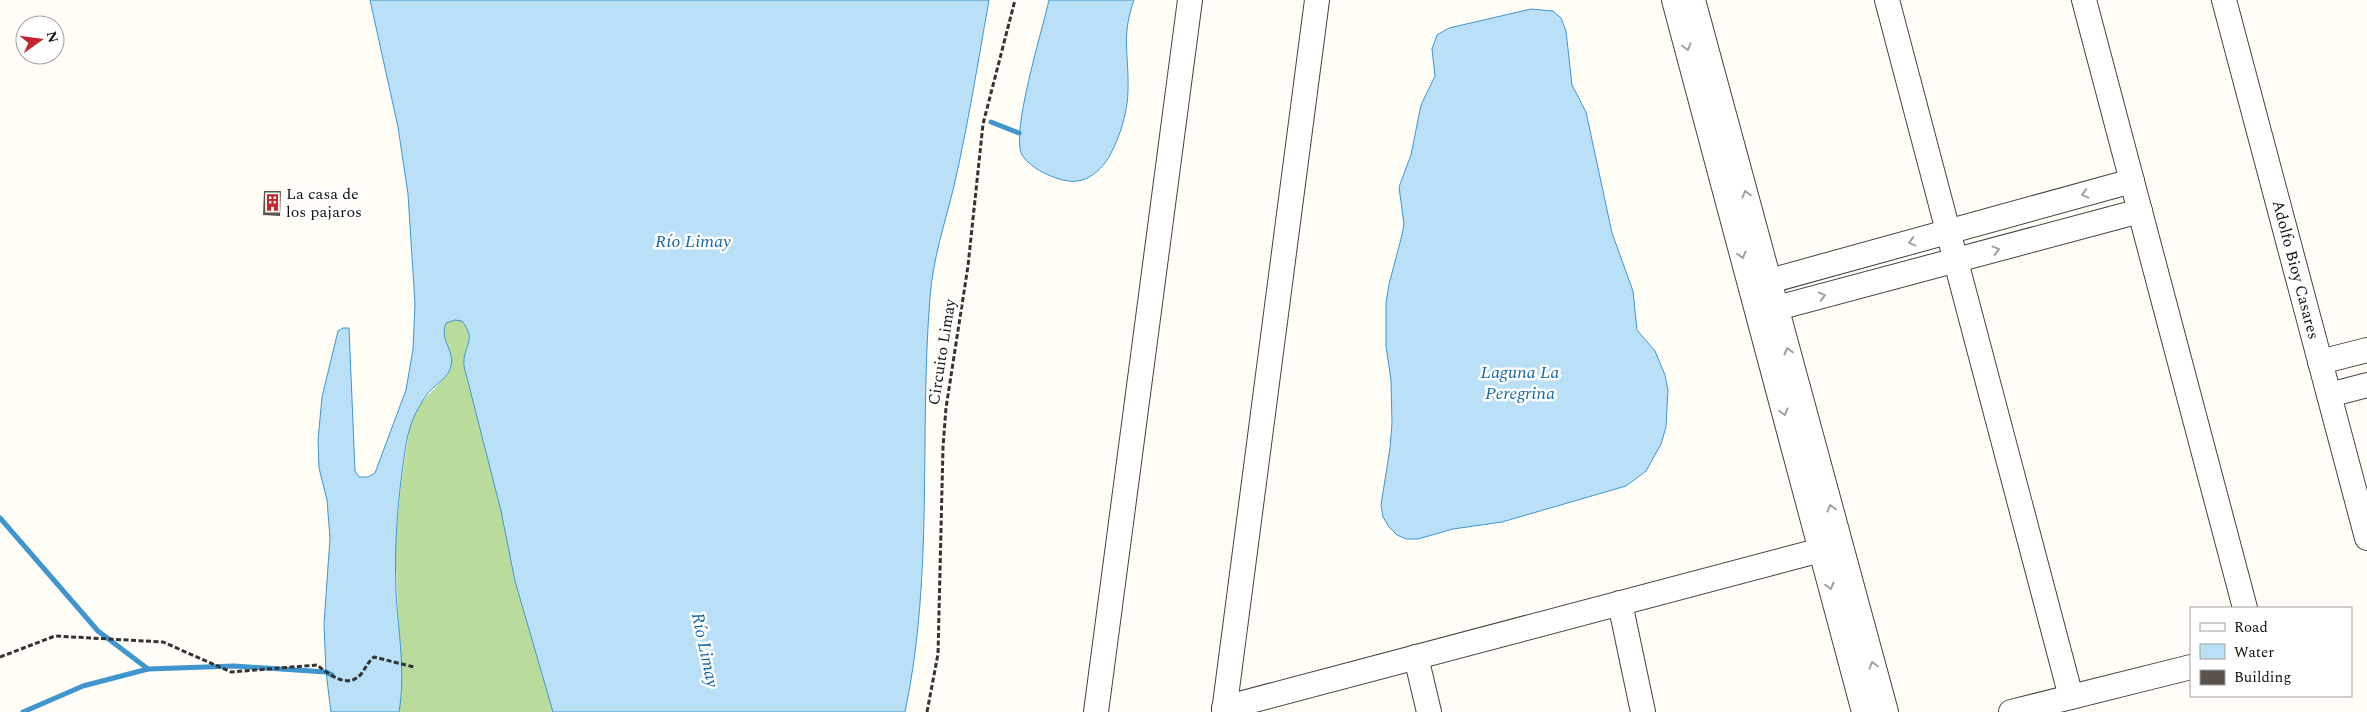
<svg xmlns="http://www.w3.org/2000/svg" width="2367" height="712" viewBox="0 0 2367 712" font-family="Spectral,serif">
  <rect width="100%" height="100%" fill="#fffdf5"/>
  <path fill="#b9dc9c" d="M455,320L462,321C478,341 462,346 464,366L501,511L515,581L553,712H399L402,692L395,549L401,485L410,424L422,402L448,374L451,367V360L443,332L446,323Z"/>
  <g fill="#b9e0f7" stroke="#3f96cf">
    <path d="M370,0H989C978,62 968,125 954,186C945,223 933,258 930,297C919,436 934,575 905,712H553L515,581L501,511L464,366C462,346 478,341 462,321L455,320L446,323C439,341 455,350 451,366C449,377 436,384 429,392C415,410 408,428 405,451C398,497 394,544 396,591C398,632 406,672 399,712H331L326,672L324,624L330,538L327,500L319,468L318,440L322,397L338,331L343,328H349L355,471L359,477H368L375,473L406,390L413,349L415,304L408,194L398,127Z"/>
    <path d="M1049,0H1134C1121,36 1129,54 1128,90C1128,111 1120,137 1110,155C1102,170 1086,184 1068,181C1053,179 1030,168 1022,155C1010,134 1043,28 1049,0Z"/>
    <path d="M1531,9L1553,11L1561,18L1566,31L1572,85L1586,112L1612,233L1633,291L1637,330L1655,351L1665,375L1668,390L1666,427L1661,444L1646,471L1626,486L1502,522L1453,529L1418,539H1406L1397,535L1389,527L1383,517L1381,505L1390,448L1392,423L1391,380L1386,346V303L1389,284L1402,235L1404,224L1399,187L1411,155L1421,105L1435,76L1432,49L1437,35L1449,28Z"/>
  </g>
  <g fill="none" stroke-linecap="round" stroke-linejoin="round">
    <g stroke="#3f96cf" stroke-width="5">
      <path d="M991,122L1019,133"/>
      <path d="M0,518L98,631L148,669"/>
      <path d="M23,712L83,686L148,669L234,666L326,672L332,675"/>
    </g>
  </g>
  <path fill="#5a524d" d="M264,191H281L280,216L263,215Z"/>
  <g fill="none" stroke-linecap="round" stroke-linejoin="round">
    <defs>
      <g id="minor">
        <path d="M1674,0L1864,712"/>
        <path d="M1693,0L1886,712"/>
        <path d="M1887,0L2071,697"/>
        <path d="M2084,0L2245,608"/>
        <path id="s1" d="M2224,0L2367,538"/>
        <path d="M1755,285L2132,181"/>
        <path d="M1762,312L2140,211"/>
        <path d="M2320,362L2367,350"/>
        <path d="M2329,395L2367,385"/>
        <path d="M1620,603L1643,712"/>
        <path d="M1416,657L1429,712"/>
        <path d="M1224,708L1836,546"/>
        <path d="M1096,712L1190,0"/>
        <path d="M1224,712L1317,0"/>
        <path d="M2011,712L2191,667"/>
      </g>
    </defs>
    <use href="#minor" stroke="#444" stroke-width="26"/>
    <g stroke="#333" stroke-width="3" stroke-dasharray="5 2.5" stroke-linecap="butt">
      <path d="M0,657L55,636L163,642L231,672L317,665C330,675 348,690 362,673C366,667 368,662 374,657L414,667"/>
      <path d="M927,712L938,654L943,447L946,408L968,266L983,124L1015,0"/>
    </g>
    <use href="#minor" stroke="#fff" stroke-width="24"/>
  </g>
  <defs><path id="oneway-chevron" d="M-2-3.5L2.5 0L-2 3.5" fill="none" stroke-width="1.6" stroke-linecap="round" stroke-linejoin="round" transform="scale(1.25)"/></defs>
  <g stroke="#a0a0a0">
    <use href="#oneway-chevron" transform="translate(1687 47) rotate(75)"/>
    <use href="#oneway-chevron" transform="translate(1746 194) rotate(-105)"/>
    <use href="#oneway-chevron" transform="translate(2085 194) rotate(165)"/>
    <use href="#oneway-chevron" transform="translate(1912 242) rotate(165)"/>
    <use href="#oneway-chevron" transform="translate(1996 250) rotate(-15)"/>
    <use href="#oneway-chevron" transform="translate(1742 255) rotate(75)"/>
    <use href="#oneway-chevron" transform="translate(1822 296) rotate(-15)"/>
    <use href="#oneway-chevron" transform="translate(1788 351) rotate(-105)"/>
    <use href="#oneway-chevron" transform="translate(1784 412) rotate(75)"/>
    <use href="#oneway-chevron" transform="translate(1831 508) rotate(-105)"/>
    <use href="#oneway-chevron" transform="translate(1830 586) rotate(75)"/>
    <use href="#oneway-chevron" transform="translate(1873 665) rotate(-105)"/>
  </g>
  <defs>
    <symbol id="building-bare" viewBox="-9 -9 18 18"><path d="M-4-6H4V6H1V3H-1V6H-4ZM-2.5-4.3h1.7v1.8h-1.7ZM.8-4.3h1.7v1.8H.8ZM-2.5-1h1.7V.8h-1.7ZM.8-1h1.7V.8H.8Z" fill="#c4262e" stroke="#fff" stroke-width="2.5" paint-order="stroke"/></symbol>
  </defs>
  <g fill-rule="evenodd">
    <use href="#building-bare" x="260" y="190" width="25" height="25"/>
  </g>
  <g text-anchor="middle" dominant-baseline="central" stroke-width="5" stroke-linejoin="round" paint-order="stroke">
    <g font-size="16" fill="#111" stroke="#fff" text-anchor="start">
      <text x="286" y="194">La casa de<tspan x="286" dy="18">los pajaros</tspan></text>
    </g>
    <g font-size="16" fill="#111" stroke="#fff">
      <text stroke="none"><textPath href="#s1" startOffset="279">Adolfo Bioy Casares</textPath></text>
      <text transform="translate(942 352) rotate(-81)">Circuito Limay</text>
    </g>
    <g font-size="18" font-style="italic" fill="#1768a6" stroke="#fff">
      <text x="693" y="241">Río Limay</text>
      <text x="1520" y="372">Laguna La<tspan x="1520" dy="21">Peregrina</tspan></text>
      <text transform="translate(705 650) rotate(78)">Río Limay</text>
    </g>
  </g>
  <rect x="2190" y="607" width="162" height="90" fill="#ffffff" stroke="#a0a0a0"/>
  <rect x="2200" y="623" width="25" height="8" fill="#ffffff" stroke="#a0a0a0"/>
  <text x="2234" y="632" font-size="15" fill="#111111">Road</text>
  <rect x="2200" y="644" width="25" height="15" fill="#b9e0f7" stroke="#a0a0a0"/>
  <text x="2234" y="657" font-size="15" fill="#111111">Water</text>
  <rect x="2200" y="670" width="25" height="15" fill="#5a524d" stroke="#a0a0a0"/>
  <text x="2234" y="682" font-size="15" fill="#111111">Building</text>
  <g transform="translate(40 40) rotate(76)"><circle r="24" fill="#ffffff" stroke="#a0a0a0"/>
  <path d="M0-4L9 19L0 12L-9 19Z" fill="#c4262e"/>
  <text y="-8" font-size="14" font-weight="bold" text-anchor="middle" fill="#111111">N</text>
  </g>
</svg>
